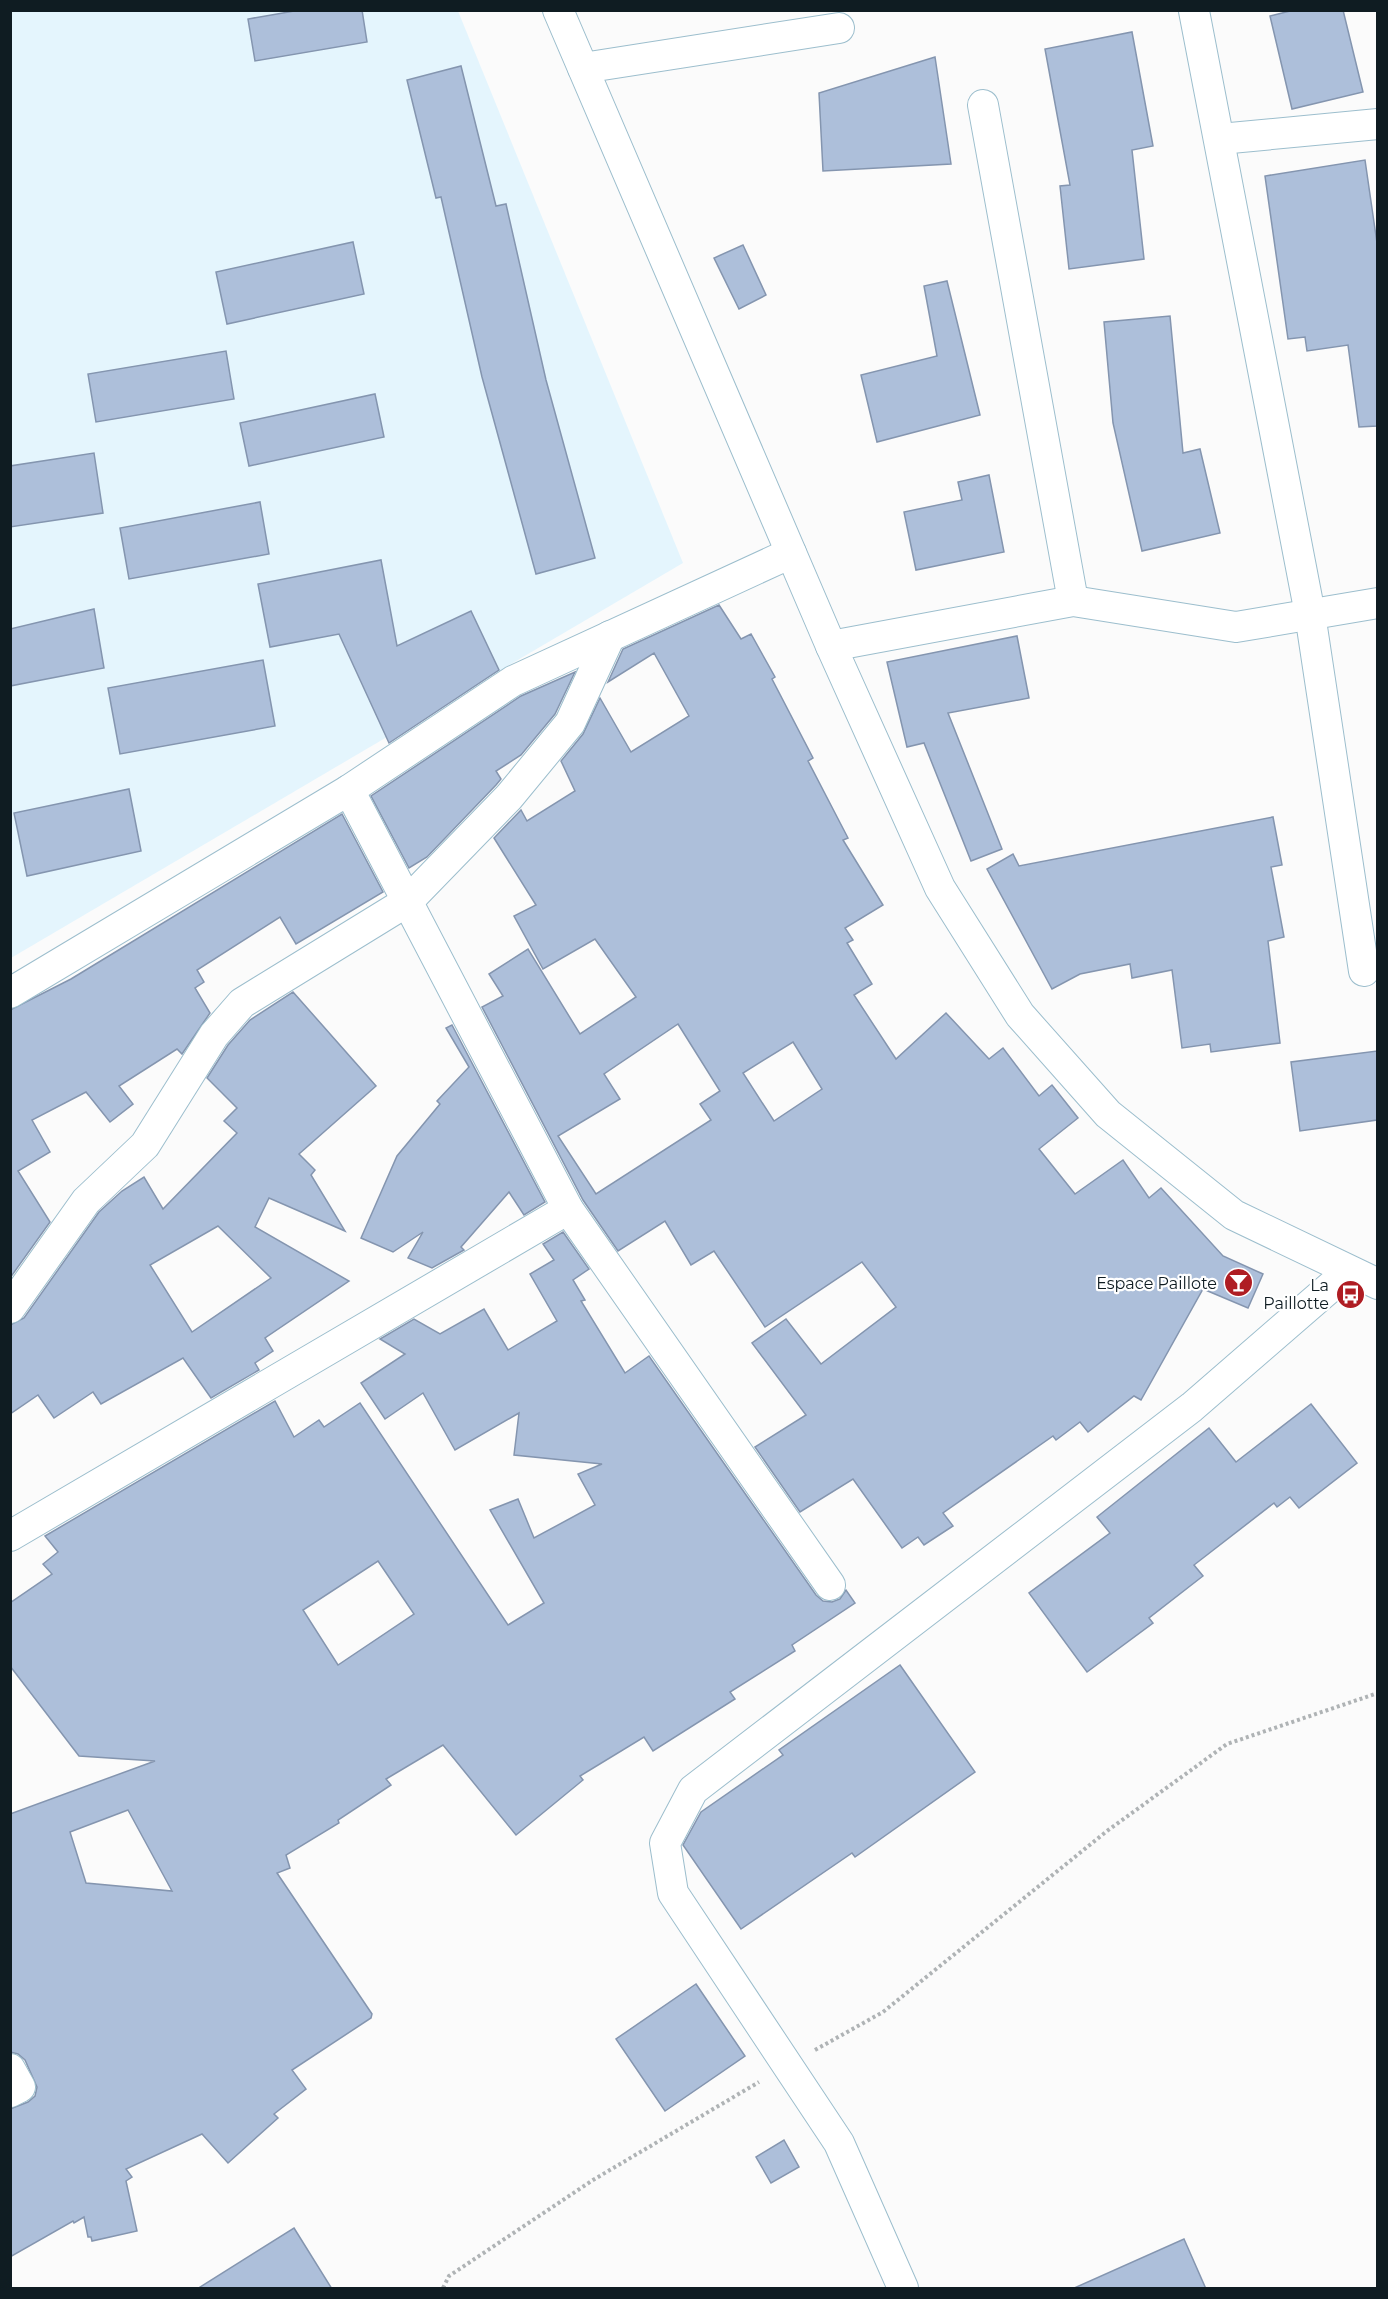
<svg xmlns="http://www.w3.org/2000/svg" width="1388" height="2299" viewBox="0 0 1388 2299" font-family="Montserrat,sans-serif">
  <rect width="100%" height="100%" fill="#fbfbfb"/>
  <path fill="#e4f5fd" d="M10,11H458L683,563L11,958Z"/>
  <g fill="#adbfda" stroke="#8495af" stroke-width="1.5" fill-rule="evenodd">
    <path d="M300,10H362L367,42L255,61L248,19Z"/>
    <path d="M1294,10H1343L1363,92L1292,109L1270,16Z"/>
    <path d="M1132,32L1153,146L1132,150L1144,259L1069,269L1060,186L1070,185L1045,49Z"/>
    <path d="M935,57L951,164L823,171L819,93Z"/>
    <path d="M461,66L496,206L506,204L546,380L595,558L536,574L482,377L441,197L436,198L407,80Z"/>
    <path d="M1365,160L1377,243V426L1359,427L1348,345L1307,351L1305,337L1288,339L1265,176Z"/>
    <path d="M353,242L364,294L227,324L216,272Z"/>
    <path d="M743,245L766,295L739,309L714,258Z"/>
    <path d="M947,281L980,415L877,442L861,375L937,356L924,286Z"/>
    <path d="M1170,316L1183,453L1200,449L1220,533L1142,551L1113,423L1104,322Z"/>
    <path d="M226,351L234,399L96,422L88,374Z"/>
    <path d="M375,394L384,437L249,466L240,423Z"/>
    <path d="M94,453L103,513L10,527V466Z"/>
    <path d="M989,475L1004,552L916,570L904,512L962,500L958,482Z"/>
    <path d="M260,502L269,554L129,579L120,528Z"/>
    <path d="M381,560L397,646L471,611L499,670L389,743L339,634L270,647L258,584Z"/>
    <path d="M719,605L741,639L751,634L775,677L772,679L813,758L808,761L848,838L843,840L883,905L845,928L853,940L847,943L872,984L854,995L896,1059L946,1013L989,1059L1003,1048L1039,1096L1052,1085L1078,1118L1039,1149L1075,1194L1123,1160L1149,1198L1161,1188L1223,1256L1263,1274L1248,1308L1203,1289L1141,1400L1134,1396L1088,1432L1080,1422L1056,1440L1053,1436L943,1513L953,1526L924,1545L918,1537L902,1548L853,1479L800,1512L755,1447L806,1415L752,1343L786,1319L821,1364L896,1307L862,1262L765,1327L714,1251L691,1265L665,1221L618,1251L583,1200L482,1007L503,996L489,974L528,949L580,1034L636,997L595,939L543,969L514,916L536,905L494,838L521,810L527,821L575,791L561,761L583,734L600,698L631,752L689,716L654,653L608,682L623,649ZM678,1024L720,1091L700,1104L711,1120L596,1194L558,1136L620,1099L604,1074ZM793,1042L822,1089L774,1121L743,1073Z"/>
    <path d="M94,609L104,668L10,686V629Z"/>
    <path d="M1017,636L1029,698L948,713L1002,849L971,861L924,743L907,747L887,662Z"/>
    <path d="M263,660L275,726L120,754L108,688Z"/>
    <path d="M575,672L555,714L521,755L496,771L501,779L496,785L427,857L409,868L371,796L521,696Z"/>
    <path d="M129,789L141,851L27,876L14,813Z"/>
    <path d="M342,814L383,892L296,944L280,917L197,970L204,982L195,988L210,1013L182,1054L177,1049L119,1086L133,1104L110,1122L86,1092L32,1120L50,1152L18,1171L50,1222L10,1278V1010L71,979Z"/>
    <path d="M1273,817L1282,865L1271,867L1284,937L1268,941L1280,1043L1211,1052L1210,1044L1182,1048L1172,970L1132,978L1130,964L1080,974L1052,989L987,869L1013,854L1019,866Z"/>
    <path d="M293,992L376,1086L299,1154L315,1170L311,1175L345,1231L269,1198L255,1227L349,1281L265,1338L273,1351L255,1363L259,1370L211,1398L183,1358L101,1404L93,1392L54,1418L38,1395L10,1414V1325L24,1318L99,1212L122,1191L144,1177L163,1209L237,1133L224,1121L237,1108L207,1078L228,1045L250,1020ZM218,1226L271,1278L192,1332L150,1265Z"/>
    <path d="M452,1025L545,1202L524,1215L509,1192L461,1247L464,1250L432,1268L408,1258L423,1232L393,1252L361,1238L397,1156L440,1104L437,1101L469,1067L446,1028Z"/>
    <path d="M1377,1051V1120L1300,1131L1291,1062Z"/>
    <path d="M563,1232L589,1269L573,1280L585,1300L581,1301L625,1373L649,1356L816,1595L823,1601L832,1602L840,1599L846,1590L855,1603L792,1645L795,1651L730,1692L735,1699L653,1751L644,1737L580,1776L583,1780L516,1835L443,1745L386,1779L391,1785L338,1820L339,1823L286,1855L290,1868L277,1873L372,2014L371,2018L292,2070L306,2089L274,2114L278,2118L228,2163L202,2134L126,2169L132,2177L126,2181L137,2231L92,2241L91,2237H88L84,2217L74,2223L73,2221L10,2257V2109L28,2102L35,2096L37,2087L25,2060L18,2054L10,2052V1814L155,1761L79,1756L10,1666V1603L52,1574L43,1564L58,1552L45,1536L275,1401L294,1437L319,1420L324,1427L360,1403L508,1625L544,1603L490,1510L518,1499L534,1538L595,1505L578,1474L602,1464L514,1455L519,1413L455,1450L423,1393L385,1419L361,1383L405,1354L380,1339L414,1319L440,1334L484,1309L508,1350L557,1321L530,1274L554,1260L543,1244ZM378,1561L414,1614L338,1665L303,1610ZM128,1810L172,1891L86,1883L70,1832Z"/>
    <path d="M1311,1404L1357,1463L1299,1508L1290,1497L1277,1507L1274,1503L1194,1565L1203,1576L1149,1618L1153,1623L1087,1672L1029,1593L1110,1533L1097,1517L1209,1428L1236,1462Z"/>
    <path d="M900,1665L975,1772L855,1857L852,1853L741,1929L683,1845L701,1812L783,1755L779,1750Z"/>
    <path d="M696,1984L745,2056L665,2111L616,2039Z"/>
    <path d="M784,2140L799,2167L771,2183L756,2157Z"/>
    <path d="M294,2228L332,2289H197Z"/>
    <path d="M1184,2239L1206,2289H1072Z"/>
  </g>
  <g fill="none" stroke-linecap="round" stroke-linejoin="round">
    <defs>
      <g id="street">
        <path d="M558,10L831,646L940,888L1020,1015L1108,1114L1234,1215L1378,1284"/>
        <path d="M1194,11L1310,614L1364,971"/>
        <path d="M583,68L839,28"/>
        <path d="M983,105L1073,601"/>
        <path d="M1220,139L1378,124"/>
        <path d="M831,646L1073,601L1236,627L1378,603"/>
        <path d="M349,790L568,1209L830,1585"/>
        <path d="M10,993L349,790L513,681L791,553"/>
        <path d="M10,1308L86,1201L145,1145L214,1035L242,1003L408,901L509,797L570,723L610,636"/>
        <path d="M10,1536L568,1209"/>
        <path d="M10,2069L20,2087L10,2092"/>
        <path d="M903,2288L839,2143L673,1893L665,1843L693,1790L1192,1407L1349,1271"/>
      </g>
    </defs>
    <use href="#street" stroke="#9cbecd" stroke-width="32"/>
    <g stroke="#afb3b5" stroke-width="4" stroke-dasharray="3 3" stroke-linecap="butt">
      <path d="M815,2050L883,2012L1107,1831L1227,1744L1378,1693"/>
      <path d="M443,2288L449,2276L593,2180L759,2082"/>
    </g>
    <use href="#street" stroke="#fff" stroke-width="30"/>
  </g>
  <defs>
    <symbol id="bar-disc" viewBox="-11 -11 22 22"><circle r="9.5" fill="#af1d23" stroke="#fff"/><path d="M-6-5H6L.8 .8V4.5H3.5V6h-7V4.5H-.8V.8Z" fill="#fff"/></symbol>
    <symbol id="bus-disc" viewBox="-11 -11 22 22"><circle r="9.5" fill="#af1d23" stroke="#fff"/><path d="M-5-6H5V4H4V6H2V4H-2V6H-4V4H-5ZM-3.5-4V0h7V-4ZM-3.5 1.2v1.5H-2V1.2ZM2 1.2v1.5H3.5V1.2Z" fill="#fff"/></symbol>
  </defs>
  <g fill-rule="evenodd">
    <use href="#bar-disc" x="1222" y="1266" width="33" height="33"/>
    <use href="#bus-disc" x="1334" y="1278" width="33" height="33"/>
  </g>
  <g text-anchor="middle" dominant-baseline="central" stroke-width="4.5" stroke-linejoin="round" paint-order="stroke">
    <g font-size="16" fill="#0f1c22" stroke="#fff" text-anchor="end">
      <text x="1217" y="1283">Espace Paillote</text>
      <text x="1329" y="1285">La<tspan x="1329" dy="18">Paillotte</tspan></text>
    </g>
  </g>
  <rect width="1388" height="2299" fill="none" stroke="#0f1c22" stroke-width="24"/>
</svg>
